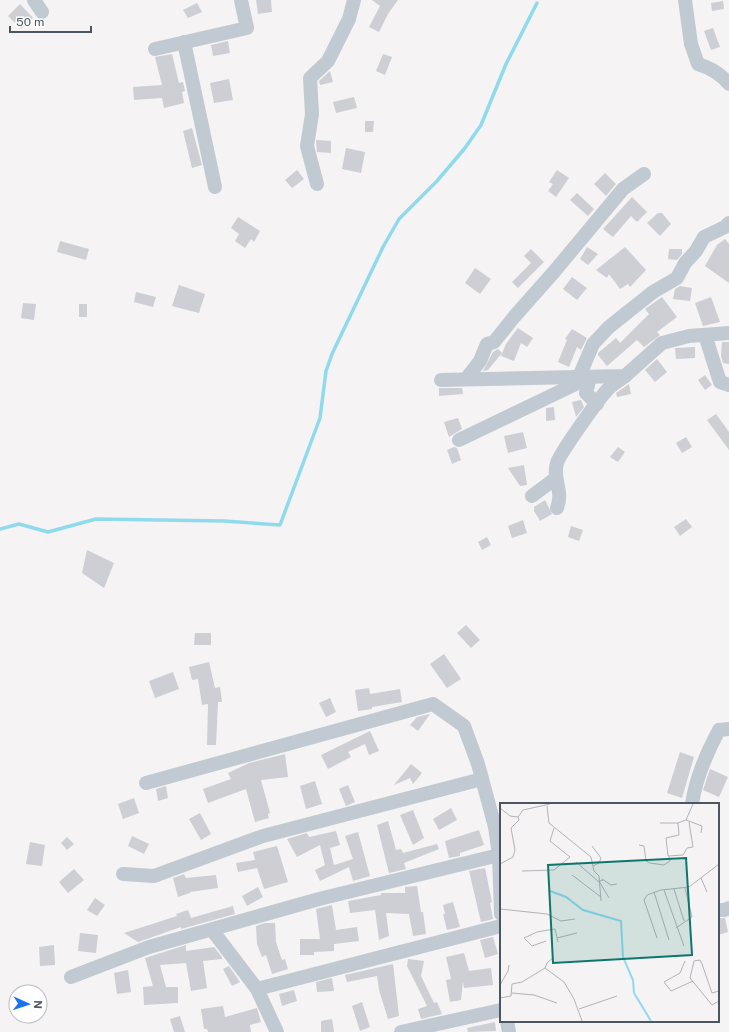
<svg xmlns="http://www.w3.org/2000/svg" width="729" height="1032" viewBox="0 0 729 1032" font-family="'Public Sans',sans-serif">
  <rect width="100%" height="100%" fill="#f5f3f3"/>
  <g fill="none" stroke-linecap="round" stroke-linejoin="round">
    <path stroke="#90daee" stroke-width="3.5" d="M0,529L19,524L48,532L96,519L224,521L280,525L320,418L326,371L332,354L383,247L399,219L437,181L465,148L481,125L506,64L537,3"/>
  </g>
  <g fill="#cdcfd5">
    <path d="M256,0H271L272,12L258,14Z"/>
    <path d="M372,0H398L388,14L379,32L369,27L380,6Z"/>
    <path d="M723,1L724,9L712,11L711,3Z"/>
    <path d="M197,3L202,12L188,18L183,10Z"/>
    <path d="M20,4L33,18L21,29L8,16Z"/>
    <path d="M713,28L720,47L711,50L704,31Z"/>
    <path d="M228,41L230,53L213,56L211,45Z"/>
    <path d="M172,54L179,83L183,82L185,91L182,92L184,103L164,108L162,98L134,100L133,87L162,85L155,57Z"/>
    <path d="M383,54L392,57L385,75L376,71Z"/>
    <path d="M330,71L333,82L320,85L319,81Z"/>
    <path d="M229,79L233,100L214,103L210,83Z"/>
    <path d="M354,97L357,108L336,113L333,102Z"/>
    <path d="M365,121H374L373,132H365Z"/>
    <path d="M192,128L202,165L192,168L183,131Z"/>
    <path d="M316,140L331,141V153L317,152Z"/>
    <path d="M346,148L365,152L361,173L342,169Z"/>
    <path d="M297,170L304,179L292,188L285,180Z"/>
    <path d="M557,170L569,178L556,197L548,191L553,184L549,182Z"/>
    <path d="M605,173L616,184L606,196L594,184Z"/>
    <path d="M577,193L594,209L588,216L570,200Z"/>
    <path d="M632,197L647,212L637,222L631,216L613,237L603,229Z"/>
    <path d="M658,213H662L671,224L660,236L647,223Z"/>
    <path d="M238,217L260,231L254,242L251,239L245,248L235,241L239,234L231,228Z"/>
    <path d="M725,239L729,244V283L705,266L717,245Z"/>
    <path d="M60,241L89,249L86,260L57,252Z"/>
    <path d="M587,247L598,254L588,265L580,259Z"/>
    <path d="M625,247L646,270L630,287L628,284L620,289L609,274L607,278L596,270Z"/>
    <path d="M531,249L544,262L518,288L512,282L531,263L524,256Z"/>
    <path d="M669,249H682V254L677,260L668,259Z"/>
    <path d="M475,268L491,279L480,294L465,283Z"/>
    <path d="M572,277L587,288L577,300L563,289Z"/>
    <path d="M179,285L205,294L199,313L172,306Z"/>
    <path d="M680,286L692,288L690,301L673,299L675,289Z"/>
    <path d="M136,292L156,297L153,307L134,302Z"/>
    <path d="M662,297L677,317L657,332L660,335L644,347L637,340L607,366L598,355V353L616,338L620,343L649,314L645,309Z"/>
    <path d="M711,297L720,322L703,326L695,303Z"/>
    <path d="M23,303L36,304L34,320L21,318Z"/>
    <rect x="79" y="304" width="8" height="13"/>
    <path d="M518,328L533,338L527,347L521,343L514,361L501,356L506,344Z"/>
    <path d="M572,329L587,338L581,350L577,347L569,367L558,362L567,340L565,339Z"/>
    <path d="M722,342H729V364L723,363L721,356Z"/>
    <path d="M695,347V358L676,359L675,348Z"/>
    <path d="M498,349L502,353L488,370L483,371L493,352Z"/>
    <path d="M657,359L667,372L655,382L645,370Z"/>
    <path d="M705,375L712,385L705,390L698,380Z"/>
    <path d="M629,384L631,394L617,397L616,393Z"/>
    <path d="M439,388H462L463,394L439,396Z"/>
    <path d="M581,400L584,407L576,417L572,402Z"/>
    <path d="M554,407L555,420L546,421V408Z"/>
    <path d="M716,414L729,432V450L707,420Z"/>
    <path d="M458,418L462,429L449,437L444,422Z"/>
    <path d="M523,432L527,448L508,453L504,436Z"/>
    <path d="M686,437L692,447L682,453L676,443Z"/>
    <path d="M454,447L457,448L461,460L452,464L447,450Z"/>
    <path d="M618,447L625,452L618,462L610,457Z"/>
    <path d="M524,465L527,485L520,486L508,468Z"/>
    <path d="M545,500L552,514L540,521L534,511V507Z"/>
    <path d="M686,519L692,527L680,536L674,527Z"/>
    <path d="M523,520L527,533L512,538L508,526Z"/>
    <path d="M571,526L583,530L579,541L568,537Z"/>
    <path d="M487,537L491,545L482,550L478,542Z"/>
    <path d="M87,550L114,563L104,588L82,573Z"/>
    <path d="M466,625L480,640L471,648L457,633Z"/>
    <path d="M195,633H211V645H194Z"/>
    <path d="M444,654L461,679L447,688L430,664Z"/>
    <path d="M209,662L215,688L220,687L222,702H218L216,745H207L208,704L202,705L198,679L192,680L189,667Z"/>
    <path d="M173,672L179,689L155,698L149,681Z"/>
    <path d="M369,688L370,694L400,689L402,702L372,707V709L358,711L355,690Z"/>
    <path d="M330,698L336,712L326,717L319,703Z"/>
    <path d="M430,714L418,731L410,725L417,717Z"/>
    <path d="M370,731L379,751L369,755L365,744L348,752L351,757L328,769L321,755Z"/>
    <path d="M680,752L694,757L682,798L667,793Z"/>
    <path d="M285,754L288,777L261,780L270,813L268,814L269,818L255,822L246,789L208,803L203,789L231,779L228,773L249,763Z"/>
    <path d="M411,764L422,773L413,784L410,778L394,785Z"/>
    <path d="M710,769L728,777L719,797L703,790Z"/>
    <path d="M315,781L322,804L306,809L300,786Z"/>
    <path d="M348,785L355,802L346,806L339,789Z"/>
    <path d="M166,786L168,798L158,801L156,789Z"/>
    <path d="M134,798L139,813L123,819L118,804Z"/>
    <path d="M451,808L457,820L439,830L433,819Z"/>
    <path d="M413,810L424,838L413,845L400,815Z"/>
    <path d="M200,813L211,834L201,840L189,819Z"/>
    <path d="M388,821L396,850L401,849L403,853L437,844L439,849L404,863L406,869L389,873L377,825Z"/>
    <path d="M479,830L484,845L460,853V856L449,858L445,841Z"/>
    <path d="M336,831L340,845L330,848L334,865L353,859L345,836L358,832L370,876L353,881L349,867L320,881L315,870L325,865L320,845L297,857L287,839L307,833L309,837Z"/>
    <path d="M132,836L149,844L144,854L128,846Z"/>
    <path d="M67,837L74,844L67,850L61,843Z"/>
    <path d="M30,842L45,845L42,866L26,864Z"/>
    <path d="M277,846L288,882L264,889L257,868L238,872L236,863L255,860L253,852Z"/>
    <path d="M485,868L492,902L490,903L493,919L481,922L469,871Z"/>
    <path d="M74,869L84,880L68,893L59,882Z"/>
    <path d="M184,874L186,878L216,875L218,888L190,892V893L178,897L173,878Z"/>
    <path d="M417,886L421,912H423L426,934L413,936L409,914L386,913L389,936L379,940L375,910L350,913L348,901L381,895V893H405V887Z"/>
    <path d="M258,887L263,897L247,906L242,896Z"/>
    <path d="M95,898L105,905L97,916L87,910Z"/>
    <path d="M453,902L460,927L447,930L443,914H445L443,905Z"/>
    <path d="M332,905L336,930L357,927L359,941L334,944V951L314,952V955H300V939H320L316,909Z"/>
    <path d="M233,906L235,914L181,929V927L138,942L124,933L177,916L176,914L188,910L191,918Z"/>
    <path d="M718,918H725L728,932L718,935Z"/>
    <path d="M265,923H275L276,942L282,960L285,959L288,969L272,974L266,955L262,957L257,944L256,926Z"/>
    <path d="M80,933L98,935L96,953L78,951Z"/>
    <path d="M493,937L498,954L485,958L480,940Z"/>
    <path d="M54,945L55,965L40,966L39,947Z"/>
    <path d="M186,945V951L214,947L222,957V959L203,961L207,988L191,991L186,963L160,965L166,987H178V1003L144,1005L143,987L153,986L145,958Z"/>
    <path d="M464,953L469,971L491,968L493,985L464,988L463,982L461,1000L450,1002L446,980L451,979L446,957Z"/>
    <path d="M408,959L424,961L421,976L434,1003L437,1002L442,1014L421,1019L418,1009L427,1006L407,966Z"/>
    <path d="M393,964L399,1016L388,1019L379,990L377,976L347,982L345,975Z"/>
    <path d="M229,966L240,982L232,986L223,969Z"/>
    <path d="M128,970L131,992L117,994L114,973Z"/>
    <path d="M332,978L334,991L317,992L316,982Z"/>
    <path d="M294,990L297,1001L282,1006L279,994Z"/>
    <path d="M362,1002L370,1027L360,1031L352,1006Z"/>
    <path d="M223,1006L225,1017L257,1008L261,1022L250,1025L251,1032H208L207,1029H204L201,1009Z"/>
    <path d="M180,1016L185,1032H174L170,1019Z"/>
    <path d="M332,1019L334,1032H321V1021Z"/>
    <path d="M495,1022L496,1031L468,1032L467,1028Z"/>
  </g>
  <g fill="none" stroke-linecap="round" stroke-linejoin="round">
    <g stroke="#c1cad2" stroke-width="14">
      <path d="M34,0L42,12"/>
      <path d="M685,0L691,44L698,64C711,68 721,74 729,84"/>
      <path d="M184,42L215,187"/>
      <path d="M155,49L247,28L241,0"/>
      <path d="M317,184L307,146L312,114L310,78L328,61L349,19L354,0"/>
      <path d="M705,335L720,382L729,385"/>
      <path d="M579,377L593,344L609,327L653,292L677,278L685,263L696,251L704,237L725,227L729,223"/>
      <path d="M590,377L586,393L597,404"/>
      <path d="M466,379L480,361L487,344L494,342L514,317L553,273L623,189L644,174"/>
      <path d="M441,380L625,376L662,343L689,336L729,333"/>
      <path d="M459,440L586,379"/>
      <path d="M532,496L556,478"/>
      <path d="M557,508C564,491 552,479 557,463C560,453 600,397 608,389C613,384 619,381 625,376"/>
      <path d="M146,783L433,704L464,726L478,764L495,827L499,855L501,914"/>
      <path d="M692,804C696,777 706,754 719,730L729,729"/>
      <path d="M123,874L154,876L263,836L482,779"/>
      <path d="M718,910H724L729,908"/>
      <path d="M212,930L257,989L277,1032"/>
      <path d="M71,977L149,947L319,899L499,855"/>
      <path d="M257,989L501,926"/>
      <path d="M507,1021L509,1032"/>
      <path d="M401,1032L501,1010"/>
    </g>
  </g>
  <g transform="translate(500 803)">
    <rect width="219" height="219" fill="#f5f3f3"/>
    <path fill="none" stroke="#90daee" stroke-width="2" d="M50,88L66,94L83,107L121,118L123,154L133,177L134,190L151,218"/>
    <path fill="none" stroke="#b1b4b9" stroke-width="1" d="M47,3L49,20L91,54L94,68L99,73L101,98M0,5L10,13L18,14L23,7L50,1M186,17L202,23L201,30M160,20H178L186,17L193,1M178,20L179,32L166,35L168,53L183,52L187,45L193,44L189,19M139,42L144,43L146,58L150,60L164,62L170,58L169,53M92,43L101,55L99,60L93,63M76,59L99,79M0,61L13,54L15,47L11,25L19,17L18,14M22,68L54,67L70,54L50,38L54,25M72,72L101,94M201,75L207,89M102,76L111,82L117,81M103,77L99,78L109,95M174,86L184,118M164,87L184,143M154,89L169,137M0,106L47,111L61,118L75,116M176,125L192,114L185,85M57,135L77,130M157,135L144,97L147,92L161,87L189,84L219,61M46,138L32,143L24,135L37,129L55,126L58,139M185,158L180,170L164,179L171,188L193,178M45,165L47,160L54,154M0,182L8,168L9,162M219,188L212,190L202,161L200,157L194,158L190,175L212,202L219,198M12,190L34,192L57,200M0,195L11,193L12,181L22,179L45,165L64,179L74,196L82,218M79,206L117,193"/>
    <path fill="#0f766e" fill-opacity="0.15" stroke="#0f766e" stroke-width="2" d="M186,55L192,152L53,160L48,62Z"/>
    <rect width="219" height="219" fill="none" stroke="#4a5661" stroke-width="2"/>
  </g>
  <g transform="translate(28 1004) rotate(93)"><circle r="19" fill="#ffffff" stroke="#b7bbc0"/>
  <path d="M0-3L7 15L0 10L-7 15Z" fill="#1a73e8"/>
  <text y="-6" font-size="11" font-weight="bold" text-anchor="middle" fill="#4a5661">N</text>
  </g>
  <path d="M10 26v6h81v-6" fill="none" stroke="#4a5661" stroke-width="2"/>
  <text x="16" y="26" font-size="12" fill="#4a5661" stroke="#ffffff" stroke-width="3" paint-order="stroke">50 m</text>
</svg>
